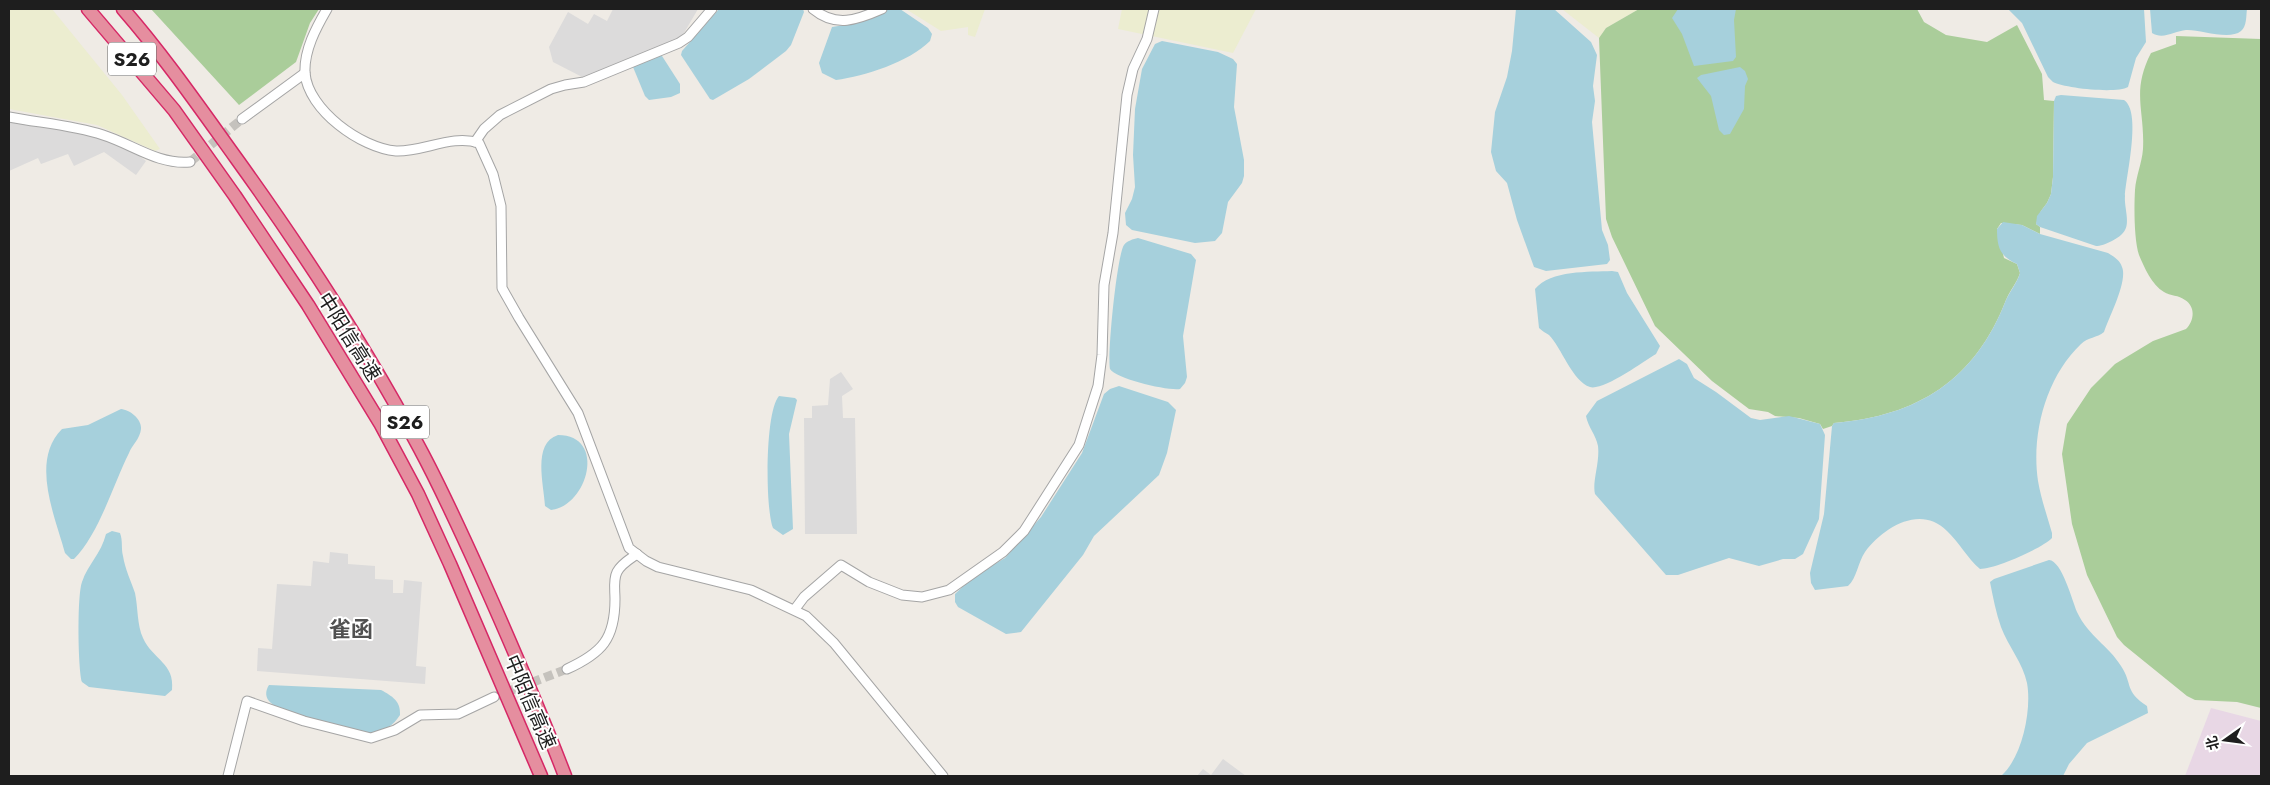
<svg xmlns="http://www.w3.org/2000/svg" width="2270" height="785" viewBox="0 0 2270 785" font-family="Jost,'Noto Sans SC',sans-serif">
  <rect width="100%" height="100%" fill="#efebe5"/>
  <g fill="#dcdbdb">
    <path d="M613,9H698L681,38L586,79L553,62L549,47L568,12L588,24L594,14L607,21Z"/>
    <path d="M9,119L82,132L126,146L146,161L136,175L104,152L74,166L68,154L41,164L38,158L9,171Z"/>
    <path d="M841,372L853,389L842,396L843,418H855L857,534H805L804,418H812V406L828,405L830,379Z"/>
    <path d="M330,552L348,554V564L375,566V579L393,580V593H403L404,580L422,582L416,666L426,667L425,684L257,671L258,648L272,649L277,584L311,586L313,561L329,563Z"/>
    <path d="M1223,759L1246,776H1197L1203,769L1211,775Z"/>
  </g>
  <path fill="#e8d7e5" d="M2211,708L2261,721V776H2185Z"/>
  <g fill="#ecedd0">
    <path d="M9,9H52L122,95L160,149L155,151L97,125L9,109Z"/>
    <path d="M906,9H985L975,37L968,35V27L941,31Z"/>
    <path d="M1122,9H1256L1233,53L1118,29Z"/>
    <path d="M1562,9H1639L1606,28L1599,38Z"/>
  </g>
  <g fill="#aacd9a">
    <path d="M151,9H319L310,23L296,62L239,105Z"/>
    <path d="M1639,9H1917L1924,22L1946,35L1987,42L2017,25L2042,74L2044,100L2054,101L2053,177L2051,194L2047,203L2041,211L2036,224L2040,227V234L2022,225L2001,223L1997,229L2004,258L2017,264L2020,273C2017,283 2010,290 2006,300C1975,380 1918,416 1834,423L1832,426L1823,429L1820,424L1799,418L1775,416L1768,412L1749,409L1712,381L1655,326L1612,237L1606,219L1599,38L1606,28Z"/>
    <path d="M2176,36L2261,39V708L2237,702L2195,700L2187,696L2124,645L2117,637L2087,575L2072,524L2062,454L2067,424L2091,388L2115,364L2153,341L2186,329C2194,321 2196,307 2185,300C2179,295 2170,296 2164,292C2152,285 2144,267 2139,255C2134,240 2134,207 2135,190C2136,176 2142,163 2143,149C2145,110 2131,92 2151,53L2176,44Z"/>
  </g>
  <g fill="#a6d0dc">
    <path d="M719,9H803L804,12L791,45L786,51L749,79L713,100L710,99L681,55L682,51Z"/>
    <path d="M887,9H900L928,28L932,34L930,41C909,62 865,76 836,80L822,73L819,63L832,27L857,23Z"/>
    <path d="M1516,9H1554L1591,42L1597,55L1593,86L1595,101L1592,122L1602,230L1608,245L1610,260L1607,264L1546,271L1534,267L1517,220L1507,183L1496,171L1491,152L1495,112L1507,77L1512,51Z"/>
    <path d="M1678,9H1736L1734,20L1736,57L1733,61L1694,66L1682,34L1672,18Z"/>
    <path d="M2008,9H2144L2146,42L2136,58L2128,87C2116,94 2064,88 2053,82L2048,77L2022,23Z"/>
    <path d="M2150,9H2247C2246,16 2247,26 2241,31C2229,41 2199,29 2186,30C2175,31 2163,40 2152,33Z"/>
    <path d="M1162,41L1218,52L1233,59L1237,64L1234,107L1244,160V176L1242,183L1228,202L1222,233L1215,241L1195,243L1132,230L1126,225L1125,213L1132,199L1135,187L1133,155L1135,109L1142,69L1155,44Z"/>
    <path d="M658,56H662L680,84V93L671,97L649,100L645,96L633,67Z"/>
    <path d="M1740,67L1745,71L1748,79L1745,86L1744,109L1730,134L1724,135L1719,130L1711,96L1697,78L1701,75Z"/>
    <path d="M2061,95L2124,100C2142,112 2126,176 2125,196C2124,206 2130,222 2125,230C2121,238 2104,246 2096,246L2040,227L2036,224L2037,216L2047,203L2051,194L2053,177L2054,101L2056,96Z"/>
    <path d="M2003,222L2022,225L2040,234L2108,253C2114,257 2120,260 2122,267C2128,281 2109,317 2104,332C2097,338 2088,337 2081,344C2046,377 2031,434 2038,481C2041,498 2047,516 2052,533V538C2041,549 1995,569 1980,569C1968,559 1959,542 1947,531C1920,504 1883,528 1865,552C1858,562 1857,578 1848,586L1815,590L1811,583L1810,573L1824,514L1832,426L1834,423C1918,416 1975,380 2006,300C2010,291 2017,283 2020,273L2017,264C2000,256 1997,248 1997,229Z"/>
    <path d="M1138,238L1191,254L1196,260L1183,336L1187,377L1185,383L1180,389C1168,391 1116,379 1110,369C1107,355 1117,255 1124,245C1127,241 1133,239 1138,238Z"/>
    <path d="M1612,271L1618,272L1627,293L1660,346L1656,354C1643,362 1603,391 1590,387C1573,382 1561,347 1549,335C1546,333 1542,331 1539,328L1535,289C1551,270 1589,272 1612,271Z"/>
    <path d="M1679,359L1687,364L1694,378L1716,392L1751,418L1760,420L1789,416L1820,424L1825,435L1819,519L1803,554L1795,559H1783L1759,566L1729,558L1678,575H1666L1595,494C1592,482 1600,463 1598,446C1596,435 1588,427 1586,416L1597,401Z"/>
    <path d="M1119,386L1168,402L1176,410L1167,453L1159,475L1094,536L1083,555L1021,632L1006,634L958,607L955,602V594L974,576L1005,558L1041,517L1082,453L1104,394L1110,389Z"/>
    <path d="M779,396L795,398L797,400L789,434L793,529L783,535L773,528C765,508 765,411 779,396Z"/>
    <path d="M121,409C130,410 142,419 141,429C140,439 132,445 129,453C113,485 99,534 74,559H71L65,553C55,516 30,461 62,429L88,425Z"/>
    <path d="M558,435C607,435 588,506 551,510L545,506C544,485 532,443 558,435Z"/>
    <path d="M112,531L120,533C123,541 121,548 123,556C125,569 131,581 135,593C138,607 137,625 143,638C153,660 175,663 172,690L165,696L89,687L82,682C78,668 77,595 82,582C88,564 101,554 106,534Z"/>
    <path d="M2049,560C2062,561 2072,600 2077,612C2089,637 2108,645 2121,666C2133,684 2124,691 2147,706L2148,713L2087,743L2069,764L2063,776H2001C2022,758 2032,710 2027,683C2023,663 2008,646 2001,627C1996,613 1993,597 1990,582L1994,579Z"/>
    <path d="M269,685L381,690C392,696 401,701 400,715C394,725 383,732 371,734C347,728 288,719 271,703C265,698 265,691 269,685Z"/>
  </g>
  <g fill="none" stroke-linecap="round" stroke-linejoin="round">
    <g stroke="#c5c2bd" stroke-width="9" stroke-dasharray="9 4.5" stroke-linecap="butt">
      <path d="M190,162L242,119"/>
      <path d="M494,697L567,669"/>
    </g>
    <defs>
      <g id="minor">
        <path d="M327,9C316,28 304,50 305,73C308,110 361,148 396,151C423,152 452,134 479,143L493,174L501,206L502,288L519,318L578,413L629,548L646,561L658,567L751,590L806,616L834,643L943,776"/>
        <path d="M813,9C836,28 857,20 882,9"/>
        <path d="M9,117C40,123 73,125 103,135C132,144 158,165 190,162"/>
        <path d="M242,119L305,73"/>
        <path d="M475,142L484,129L500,115L551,89L565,85L584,82L679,43L688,37L712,9"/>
        <path d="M795,609L804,597L841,565L869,582L902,595L922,597L949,590L1003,552L1024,531L1079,445L1098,386L1102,355L1104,285L1113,233L1127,95L1133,69L1147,39L1154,9"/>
        <path d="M567,669C602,653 615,639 615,599C615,590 613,580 617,572C621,564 630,559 637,554"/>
        <path d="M228,776L247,701L304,721L371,738L395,730L420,715L458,714L494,697"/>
      </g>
      <g id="highway">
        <path d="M88,9L174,110L235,196L308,305L380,423L418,494L450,564L541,776"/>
        <path d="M123,9C164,56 200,108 236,158C303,251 367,349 420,449C442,490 461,532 480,574C510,641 539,708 565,776"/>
      </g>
    </defs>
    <use href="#minor" stroke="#a5a5a5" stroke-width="11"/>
    <use href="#highway" stroke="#d62866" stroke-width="15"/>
    <use href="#minor" stroke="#fff" stroke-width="9"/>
    <use href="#highway" stroke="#e58e9f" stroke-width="12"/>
  </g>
  <g text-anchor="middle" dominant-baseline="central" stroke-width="4" stroke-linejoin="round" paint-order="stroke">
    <g fill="#fff" stroke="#626262" stroke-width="1">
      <rect x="108" y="42.5" width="48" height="33" rx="4"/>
      <rect x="381" y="405.5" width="48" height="33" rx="4"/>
    </g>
    <g font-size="19" font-weight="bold" fill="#1e1e1e">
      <text x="132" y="59">S26</text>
      <text x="405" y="422">S26</text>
    </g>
    <g font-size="20" fill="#1e1e1e" stroke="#fff">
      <text transform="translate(349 337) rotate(58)">中阳信高速</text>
      <text transform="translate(530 702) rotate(67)">中阳信高速</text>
    </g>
    <g font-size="22" font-weight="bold" fill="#515151" stroke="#fff">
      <text x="351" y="629">雀函</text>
    </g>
  </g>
  <rect width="2270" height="785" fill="none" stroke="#1e1e1e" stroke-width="20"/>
  <g transform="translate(2225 740) rotate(256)" stroke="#ffffff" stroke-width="4" paint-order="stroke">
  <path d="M0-4L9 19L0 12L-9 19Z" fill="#1e1e1e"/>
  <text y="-8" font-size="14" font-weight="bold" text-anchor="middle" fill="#1e1e1e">北</text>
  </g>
</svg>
